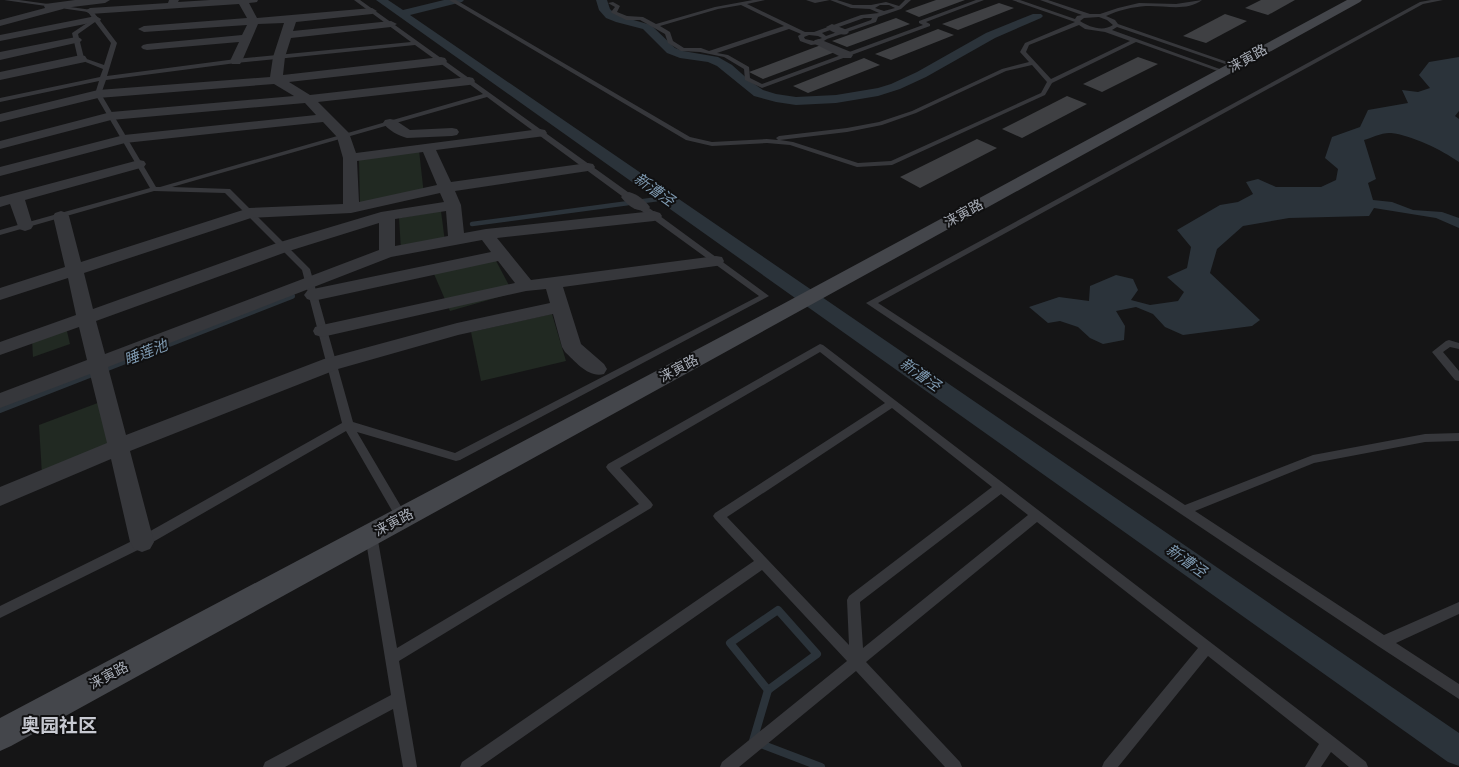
<svg xmlns="http://www.w3.org/2000/svg" width="1459" height="767" viewBox="0 0 1459 767" font-family="'Source Sans 3','Noto Sans SC',sans-serif">
  <rect width="100%" height="100%" fill="#151516"/>
  <g fill="#212922">
    <path d="M419,150L424,195L360,206L359,159Z"/>
    <path d="M441,211L445,242L401,250L399,218Z"/>
    <path d="M494,257L513,293L450,311L434,274Z"/>
    <path d="M552,314L566,361L481,381L471,332Z"/>
    <path d="M66,327L70,344L33,357L32,340Z"/>
    <path d="M103,401L113,446L42,475L39,425Z"/>
  </g>
  <path fill="#2b333a" d="M1459,57V111L1455,116L1459,119V162C1442,150 1411,135 1391,133C1383,132 1371,138 1364,140L1376,179L1368,183L1373,200L1392,202L1413,210L1442,212L1459,218V228L1436,218L1374,208L1369,216L1289,218L1243,226L1217,249L1210,273L1260,320L1252,326L1183,335L1165,327L1153,314L1136,307L1116,311L1125,326L1124,340L1103,344L1090,338L1078,327L1060,321L1048,323L1029,307L1059,297L1089,301L1090,286L1116,275L1133,279L1138,290L1131,300L1150,305L1178,301L1184,292L1167,277L1187,268L1191,247L1177,230L1220,205L1238,202L1253,194L1246,182L1258,179L1276,187H1321L1336,180L1338,169L1325,158L1332,137L1360,127L1368,110L1408,103L1402,90L1418,92L1430,88L1419,75L1429,62Z"/>
  <g fill="none" stroke-linecap="round" stroke-linejoin="round">
    <path stroke="#2b333a" stroke-width="4.5" d="M472,224L666,198"/>
    <path stroke="#2b333a" stroke-width="6" d="M0,410L292,296"/>
    <g stroke="#2b333a" stroke-width="8">
      <path d="M778,610L817,654L768,690L730,643Z"/>
      <path d="M768,690L753,741L821,767"/>
    </g>
    <g fill="#2b333a" fill-rule="evenodd">
      <path d="M376,0H388L403,10L444,0H464L462,2L410,15L1459,733V766L1448,762Z"/>
      <path d="M596,0H607L610,9L614,13L623,17L651,25L675,48L683,51L718,57L732,65L750,81L763,90L776,94L796,97L836,95L878,88L891,84L917,72L986,33L1033,14H1041L1043,16L1041,18L995,38L926,77L900,89L878,96L836,103L796,105L776,102L754,96L717,66L708,62L680,58L667,53L643,29L616,22L606,18L599,10Z"/>
    </g>
  </g>
  <g fill="#3f4043">
    <path d="M936,0H965L919,17L905,11Z"/>
    <path d="M1261,0H1295L1268,15L1245,8Z"/>
    <path d="M999,3L1014,8L958,30L942,24Z"/>
    <path d="M1225,14L1247,21L1206,43L1183,36Z"/>
    <path d="M896,18L910,24L847,47L832,41Z"/>
    <path d="M938,29L954,35L891,60L875,54Z"/>
    <path d="M821,45L835,52L763,79L749,72Z"/>
    <path d="M1138,57L1158,64L1102,92L1083,84Z"/>
    <path d="M864,58L880,65L808,93L793,86Z"/>
    <path d="M1067,96L1087,104L1022,138L1002,129Z"/>
    <path d="M977,139L997,148L920,188L900,177Z"/>
  </g>
  <g fill="none" stroke-linecap="round" stroke-linejoin="round">
    <g fill="#36373b" fill-rule="evenodd">
      <path d="M4,0H19L92,10L117,43L107,76L236,59L411,42L354,0H360L632,195V199H626L487,97L172,187L230,189L310,269L353,422L455,453L759,296L639,209V205H645L769,296L460,460L456,461L357,432L406,515L408,518L406,521L402,523L398,521L346,431L146,546L0,618V606L138,538L342,423L302,270L225,193L154,191L0,235V230L150,188L95,94L99,81L0,102V98L100,77L103,69L78,59L72,33L93,19L88,12ZM95,22L111,43L104,65L84,58L78,34ZM415,45L483,94L160,187H156L101,94L106,80L236,63Z"/>
      <path d="M449,0H456L690,137L712,142L767,139L778,140L776,138L779,136L847,128L879,122L912,111L1002,69L1029,62L1020,52L1025,43L1075,22L1012,0H1020L1075,19L1077,16L1082,15L1040,0H1048L1090,14H1100L1118,8L1139,3L1176,4L1202,0C1186,12 1164,5 1146,6C1132,7 1119,10 1106,16L1115,20L1118,24L1239,66L1234,67L1117,27L1112,30L1228,72L1223,73L1136,42L1052,83L1045,95L892,165L857,167L790,145L767,143L712,146L686,140ZM1099,17L1107,20L1113,25C1103,32 1089,27 1080,21L1084,18ZM1079,25L1085,29L1105,32L1130,41L1051,79L1026,52L1029,45ZM1032,65L1047,82L1041,93L891,161L858,163L793,142L780,140L847,132L882,125L916,113L1006,71Z"/>
      <path d="M753,0H765L747,4L805,32H814L861,15L879,13L870,9L851,8L830,0L815,3L806,0H837L853,5H871L886,2L899,6L905,0H911L901,9L878,17L876,22L827,39L819,44L811,45L800,41L798,36L801,34L789,29L717,53L728,55L749,67L750,78L762,84L923,25L919,23V21L976,0H984L926,22L930,24V26L762,88L745,80L744,69L724,57L700,52L681,51L668,43L665,34L640,20H626L612,13L611,12L615,7L608,3L613,2L620,6L617,12L627,16L643,17L656,24L715,7ZM741,5L784,26L709,51L701,48H684L673,41L670,32L660,26L718,9ZM880,5H889L895,8L884,11L875,8ZM864,18H872L871,20L826,36L822,33ZM809,35L818,36L822,38L814,41L805,39L804,37Z"/>
      <path d="M1431,0H1443L1423,4L878,303L1185,505L1313,455L1425,434L1459,433V441L1425,442L1314,463L1195,511L1384,635L1459,602V614L1396,643L1459,684V699L1378,646L866,303L1420,2Z"/>
      <path d="M1449,340L1459,343V349L1450,347L1443,352L1459,371V381L1455,380L1432,352L1446,341Z"/>
      <path d="M820,344L823,345L1334,737L1366,762L1368,767H1349L1331,752L1321,767H1305L1319,744L1208,656L1118,767H1102L1104,762L1198,648L1037,522L866,662L960,762L962,767H945L856,671L739,767H720L722,762L847,661L762,570L480,767H460L462,762L754,561L715,519L713,516L715,513L885,403L820,352L620,468L651,502L653,505L651,508L399,661L417,767H403L393,709L285,767H263L265,762L391,695L365,535L367,531L371,530L375,531L377,535L397,648L639,504L608,470L606,467L608,464ZM892,408L992,487L849,596L847,600L849,645L727,517ZM1001,494L1028,515L863,648L860,602Z"/>
    </g>
    <g fill="#36373b" fill-rule="evenodd">
      <path d="M75,0H110L105,3L64,8L63,9L0,26V20L45,8L44,6L45,4Z"/>
      <path d="M169,0H179L178,2L210,0H258L257,2L249,3L257,18L372,8L377,11L372,14L296,22L293,31L391,21L397,24L391,27L291,38L285,57L283,75L441,57L445,58L447,61L445,64L441,65L289,82L310,95L469,77L473,78L475,81L473,84L469,85L318,102L349,133L356,153L540,129L545,130L547,133L545,136L436,150L451,182L588,163L593,164L595,167L593,170L588,171L455,191L461,205L464,233L486,229L654,211L660,213L662,216L660,219L654,221L497,238L531,280L716,256L722,257L724,261L722,265L716,266L563,287L581,344L604,364L607,369L604,374C588,378 576,362 565,352L562,347L553,314L458,335L338,369L130,451L154,542L150,549L142,552L134,549L130,542L111,459L0,506V487L107,443L90,374L0,408V393L87,360L79,327L0,355V342L76,315L68,278L0,300V288L65,267L53,216L55,213L61,211L67,213L69,216L81,262L249,208L343,204V158L337,137L323,122L125,143L0,176V167L124,135L316,115L305,103L111,120L0,149V141L111,112L294,96L274,84L98,98L0,122V114L98,90L270,77L273,57L284,23L258,24L242,61L240,64H232L230,61L239,42L147,50L143,49L141,47L143,45L147,44L242,35L247,25L144,32L138,29L144,26L247,18L239,4L90,14L85,11L90,8L168,3ZM423,152L437,185L359,202L357,161ZM440,193L444,202L381,212L277,243L93,309L84,273L251,218L351,213ZM446,211L448,236L395,246V219ZM379,223V250L105,354L96,321L289,251ZM482,240L491,252L313,289L307,291L304,295L307,299L313,301L498,261L515,283L322,325L315,327L313,331L315,335L322,337L526,291L546,289L550,303L457,323L324,359L126,435L108,367L391,257Z"/>
      <path d="M96,16L101,19L100,21L0,41V35Z"/>
      <path d="M832,24L847,30L849,32L847,34C840,36 831,32 826,27Z"/>
      <path d="M76,37L80,38L82,40L80,42L0,60V52Z"/>
      <path d="M819,39L851,52L853,55L851,58H843L815,44L813,42L815,40Z"/>
      <path d="M81,55L85,56L87,59L85,62L0,80V72Z"/>
      <path d="M390,119L395,120L410,130L452,128L457,129L459,132L457,135L452,136L407,138C399,136 388,130 383,123L385,120Z"/>
      <path d="M139,160L144,161L146,164L144,167L25,200L33,226L31,229L25,231L19,229L10,204L0,207V197Z"/>
      <path d="M629,192C637,194 645,200 650,207L648,210C637,213 627,205 621,197L624,194Z"/>
    </g>
    <path fill="#44464b" fill-rule="evenodd" d="M1347,0H1362L1360,2L11,746L0,751V718L781,305Z"/>
  </g>
  <g text-anchor="middle" dominant-baseline="central" stroke-width="4" stroke-linejoin="round" paint-order="stroke">
    <g font-size="14" fill="#a7acb6" stroke="#101011">
      <text transform="translate(1248 59) rotate(-29)">涞寅路</text>
      <text transform="translate(964 214) rotate(-29)">涞寅路</text>
      <text transform="translate(679 369) rotate(-28)">涞寅路</text>
      <text transform="translate(394 523) rotate(-28)">涞寅路</text>
      <text transform="translate(109 676) rotate(-28)">涞寅路</text>
    </g>
    <g font-size="15" font-style="italic" fill="#7e99b0" stroke="#101011">
      <text transform="translate(654 190) rotate(35)">新漕泾</text>
      <text transform="translate(146 353) rotate(-21)">睡莲池</text>
      <text transform="translate(920 375) rotate(35)">新漕泾</text>
      <text transform="translate(1186 561) rotate(35)">新漕泾</text>
    </g>
    <g font-size="19" font-weight="bold" fill="#c8cad2" stroke="#101011">
      <text x="59" y="726">奥园社区</text>
    </g>
  </g>
</svg>
